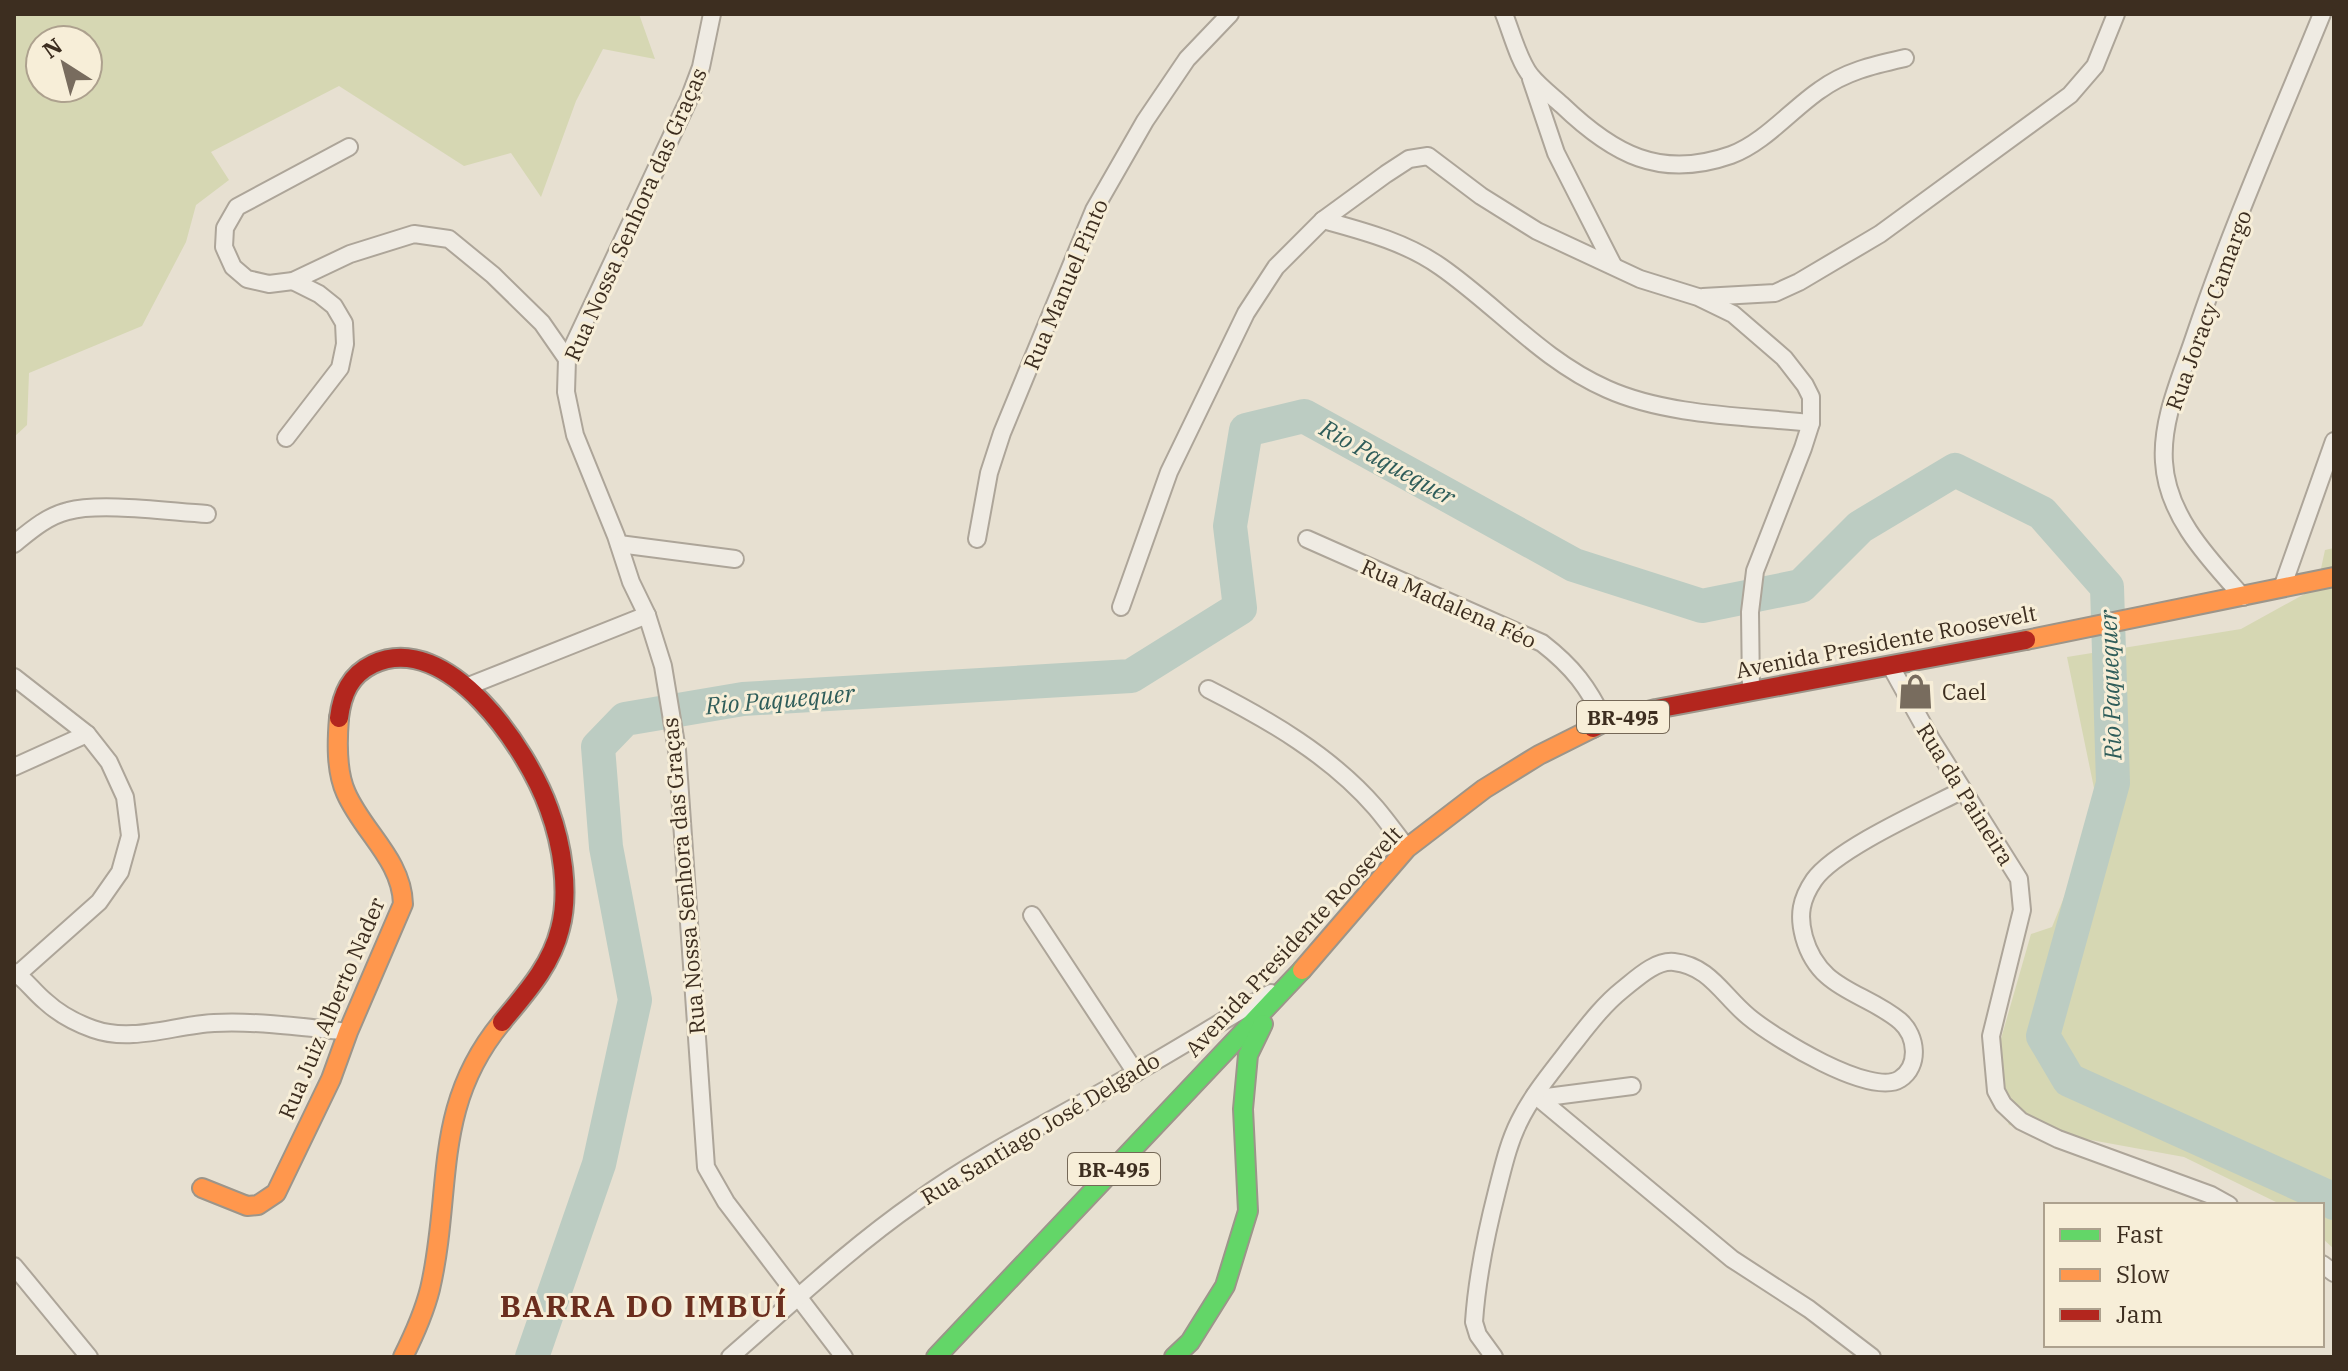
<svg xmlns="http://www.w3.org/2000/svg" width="2348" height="1371" viewBox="0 0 2348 1371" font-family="'IBM Plex Serif',serif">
  <rect width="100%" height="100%" fill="#e7e0d1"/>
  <g fill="#d6d7b3" fill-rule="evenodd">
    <path d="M14,14H639L655,59L603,49L576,101L541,197L511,153L464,166L339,86L211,152L229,180L196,205L186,242L142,326L29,373L27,425L14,437ZM40,40H88V88H40Z"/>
    <path d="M2334,548V1249L2322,1238V1205H2282L2184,1157L2009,1125L1990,1077L2031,934L2052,927L2093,826L2094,788L2067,657L2241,629L2317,587L2325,550Z"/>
  </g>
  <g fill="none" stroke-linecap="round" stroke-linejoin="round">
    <path stroke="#bcccc2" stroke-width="34" d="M532,1357L599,1164L635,1000L606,847L598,747L625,719L743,699L1131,676L1240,608L1230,526L1246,430L1304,416L1574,565L1702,606L1801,586L1860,527L1955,470L2042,513L2107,587L2113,783L2043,1036L2069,1080L2328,1197L2334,1203"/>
    <defs>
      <g id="street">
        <path d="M712,14L701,67L689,99L567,359L566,392L575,435L616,536L631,582L647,615L663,666L677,750L706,1167L726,1202L844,1357"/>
        <path d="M1504,14C1511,31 1519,62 1531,76C1539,86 1552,96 1562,105C1613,154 1660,180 1731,155C1764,143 1792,109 1820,90C1846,71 1874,65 1905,58"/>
        <path d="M1531,79L1556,153L1613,265"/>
        <path d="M349,147L237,207L225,228L224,247L233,267L247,279L269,284L293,281L350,254L414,234L449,239L493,275L542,323L567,359"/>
        <path d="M1323,220C1363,231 1406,242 1441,267C1497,306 1543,361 1607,389C1667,416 1746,416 1811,423"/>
        <path d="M1703,297L1775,293L1799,282L1880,234L2070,95L2095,66L2116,14"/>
        <path d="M286,438L340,368L345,344L344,323L334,306L319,294L293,281"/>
        <path d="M977,539L989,473L1002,433L1094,210L1145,121L1187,59L1230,14"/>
        <path d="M1307,539L1542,643C1573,667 1588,687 1605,722"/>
        <path d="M14,544C30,531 47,516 68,511C101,502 171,512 207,514"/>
        <path d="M619,544L735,559"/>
        <path d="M2282,588L2334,441"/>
        <path d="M2243,597C2209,559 2167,516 2164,462C2161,420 2181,377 2194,338C2231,228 2278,122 2322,14"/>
        <path d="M1121,607L1169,472L1246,313L1276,267L1323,220L1386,174L1409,159L1428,156L1481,196L1537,231L1640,279L1698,297L1733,314L1784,358L1805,385L1811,397V423L1803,448L1755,571L1750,612L1751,690"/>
        <path d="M1890,665L1931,739L2019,879L2022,910L1991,1036L1996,1091L2003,1104L2021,1121L2058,1139L2211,1195L2229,1205"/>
        <path d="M14,677L87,734L109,762L125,797L130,836L120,872L99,902L18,974"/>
        <path d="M466,687L647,615"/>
        <path d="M1208,689C1269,720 1331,756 1376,808C1387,821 1397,835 1407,848"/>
        <path d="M14,767L87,734"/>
        <path d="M1032,915L1136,1073"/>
        <path d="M14,972C26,980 34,992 45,1001C58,1013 76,1023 93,1029C132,1043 174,1025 214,1023C259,1021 303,1027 348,1032"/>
        <path d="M1535,1095L1732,1259L1809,1309L1872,1357"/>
        <path d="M1539,1098L1632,1086"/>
        <path d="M2322,1264L2334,1273"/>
        <path d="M14,1266L89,1357"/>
        <path d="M730,1357C791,1304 850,1248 916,1202C985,1152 1062,1116 1135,1073C1181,1047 1225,1019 1271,993"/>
        <path d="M1494,1357L1478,1335L1474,1322C1477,1277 1486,1234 1497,1191C1503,1168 1508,1144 1519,1122C1532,1095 1552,1072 1570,1048C1586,1028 1602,1006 1622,990C1636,979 1655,960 1674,962C1710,966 1723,996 1749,1017C1773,1037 1871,1098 1900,1079C1920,1066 1917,1036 1900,1021C1864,991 1819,991 1804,937C1798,915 1801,899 1814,880C1836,849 1926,809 1963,790"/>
      </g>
      <g id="fast">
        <path d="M936,1357L1302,970"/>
        <path d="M1174,1357L1190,1342L1225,1286L1248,1211L1243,1109L1248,1055L1263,1024"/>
      </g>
      <g id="slow">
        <path d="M2026,640L2334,577"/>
        <path d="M1302,970L1407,848L1484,789L1539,755L1593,728"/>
        <path d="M202,1188L247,1206L258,1205L276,1193L331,1079L348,1032L403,904C402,860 363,832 346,793C336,771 337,742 339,718"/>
        <path d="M403,1357C414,1335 424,1313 430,1289C453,1190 431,1108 502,1022"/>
      </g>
      <g id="jam">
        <path d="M339,718C342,694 350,675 373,664C448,629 528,750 549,809C562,844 570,892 560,929C551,966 525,994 502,1022"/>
        <path d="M1593,728L1605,722L1656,709L2026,640"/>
      </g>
    </defs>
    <use href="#street" stroke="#ada599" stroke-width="20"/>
    <use href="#fast" stroke="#9c958a" stroke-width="22"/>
    <use href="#slow" stroke="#9c958a" stroke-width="22"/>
    <use href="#jam" stroke="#9c958a" stroke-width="22"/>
    <use href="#street" stroke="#efebe3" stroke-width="16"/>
    <use href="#fast" stroke="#63d668" stroke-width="18"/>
    <use href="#slow" stroke="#ff974d" stroke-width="18"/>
    <use href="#jam" stroke="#b3261e" stroke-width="18"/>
  </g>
  <defs>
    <symbol id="shop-bare" viewBox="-9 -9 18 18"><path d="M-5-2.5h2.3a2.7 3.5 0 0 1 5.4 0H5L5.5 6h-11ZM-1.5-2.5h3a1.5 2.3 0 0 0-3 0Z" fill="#786c5e" stroke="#f7eed8" stroke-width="2.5" paint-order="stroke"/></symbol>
  </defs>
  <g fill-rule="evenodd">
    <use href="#shop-bare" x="1890" y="666" width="51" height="51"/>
  </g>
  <g text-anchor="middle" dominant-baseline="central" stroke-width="6" stroke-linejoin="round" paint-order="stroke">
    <g fill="#f7eed8" stroke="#756857" stroke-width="2">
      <rect x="1577" y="701" width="92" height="32" rx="6"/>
      <rect x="1068" y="1153" width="92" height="32" rx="6"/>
    </g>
    <g font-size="20" font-weight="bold" fill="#3d2e20">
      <text x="1623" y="717">BR-495</text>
      <text x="1114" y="1169">BR-495</text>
    </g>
    <g font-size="22" fill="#3d2e20" stroke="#f7eed8">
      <text transform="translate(635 214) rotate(-66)">Rua Nossa Senhora das Graças</text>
      <text transform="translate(1065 284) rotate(-67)">Rua Manuel Pinto</text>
      <text transform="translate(2208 310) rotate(-70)">Rua Joracy Camargo</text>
      <text transform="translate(1449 603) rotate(24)">Rua Madalena Féo</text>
      <text transform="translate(1886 641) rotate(-11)">Avenida Presidente Roosevelt</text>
      <text transform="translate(1966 794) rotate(58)">Rua da Paineira</text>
      <text transform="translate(683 876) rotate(-95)">Rua Nossa Senhora das Graças</text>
      <text transform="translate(1293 941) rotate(-47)">Avenida Presidente Roosevelt</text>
      <text transform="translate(331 1008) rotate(-67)">Rua Juiz Alberto Nader</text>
      <text transform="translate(1040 1128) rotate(-31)">Rua Santiago José Delgado</text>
    </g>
    <g font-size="22" fill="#3d2e20" stroke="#f7eed8" text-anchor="start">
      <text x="1942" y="691">Cael</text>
    </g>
    <g font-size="24" font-style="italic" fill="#2f5d5a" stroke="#f7eed8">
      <text transform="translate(1388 462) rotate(29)">Rio Paquequer</text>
      <text transform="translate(2110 685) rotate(-92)">Rio Paquequer</text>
      <text transform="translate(780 699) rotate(-5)">Rio Paquequer</text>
    </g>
    <g font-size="30" font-weight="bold" letter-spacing="2" fill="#6b2e1e" stroke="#f7eed8">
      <text x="644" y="1305">BARRA DO IMBUÍ</text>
    </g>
  </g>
  <rect width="2348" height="1371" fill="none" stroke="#3d2e20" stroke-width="32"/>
  <rect x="2044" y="1203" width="280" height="144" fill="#f7eed8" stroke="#ada18e" stroke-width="2"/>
  <rect x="2060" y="1229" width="40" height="12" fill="#63d668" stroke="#ada18e" stroke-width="2"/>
  <text x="2116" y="1243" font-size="24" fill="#3d2e20">Fast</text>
  <rect x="2060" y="1269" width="40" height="12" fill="#ff974d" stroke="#ada18e" stroke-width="2"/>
  <text x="2116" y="1283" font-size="24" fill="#3d2e20">Slow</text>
  <rect x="2060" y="1309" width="40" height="12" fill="#b3261e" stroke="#ada18e" stroke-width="2"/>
  <text x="2116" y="1323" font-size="24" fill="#3d2e20">Jam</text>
  <g transform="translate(64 64) rotate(324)"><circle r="38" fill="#f7eed8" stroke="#ada18e" stroke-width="2"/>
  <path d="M0-6L14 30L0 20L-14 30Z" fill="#786c5e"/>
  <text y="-12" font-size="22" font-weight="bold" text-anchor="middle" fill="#3d2e20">N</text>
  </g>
</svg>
